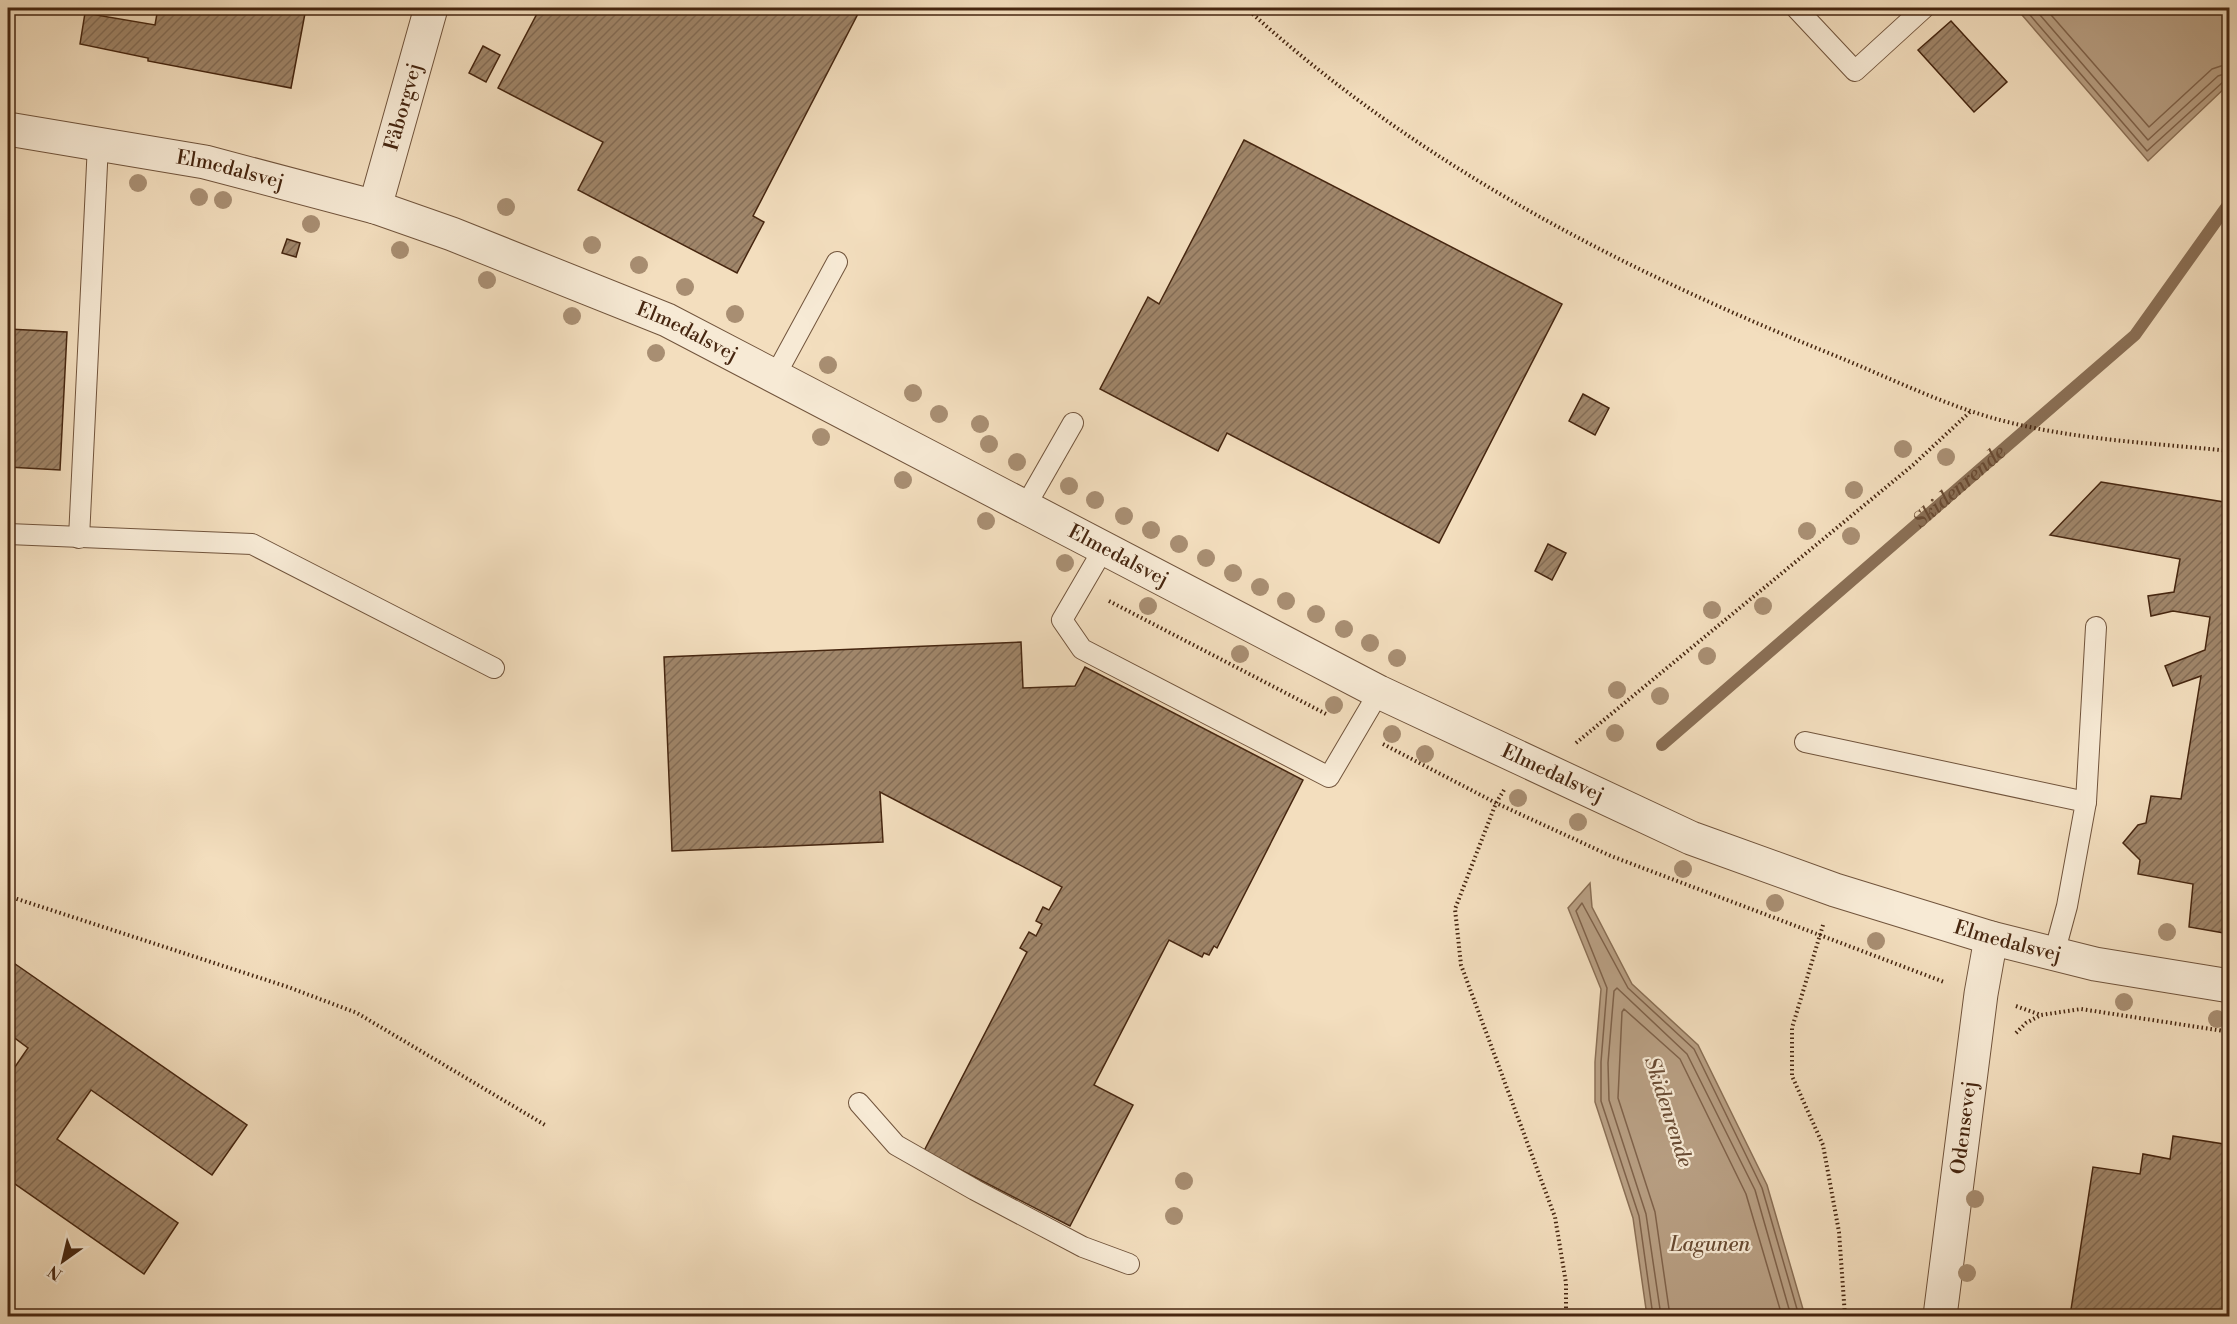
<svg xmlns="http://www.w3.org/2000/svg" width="2237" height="1324" viewBox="0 0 2237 1324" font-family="'Libre Bodoni',serif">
  <defs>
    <pattern id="building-hatch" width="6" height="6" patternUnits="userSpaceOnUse" patternTransform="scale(1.5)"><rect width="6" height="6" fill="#a0866a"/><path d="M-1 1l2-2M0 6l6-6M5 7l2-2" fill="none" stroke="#846d56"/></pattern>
  </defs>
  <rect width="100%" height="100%" fill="#f3debe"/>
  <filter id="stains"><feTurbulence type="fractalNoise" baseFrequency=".00333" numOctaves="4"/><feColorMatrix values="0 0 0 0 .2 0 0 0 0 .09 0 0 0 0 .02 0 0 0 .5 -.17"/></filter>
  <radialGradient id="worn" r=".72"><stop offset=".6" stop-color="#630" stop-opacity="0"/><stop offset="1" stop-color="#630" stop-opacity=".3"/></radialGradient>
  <g fill="#b89f83" stroke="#8a6f55" stroke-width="1.5">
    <path d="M2016,8H2229V84L2148,161Z"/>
    <path d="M1590,883L1592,907L1632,984L1698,1045L1767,1185L1805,1316H1647L1633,1218L1595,1102V1062L1601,989L1568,908Z"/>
  </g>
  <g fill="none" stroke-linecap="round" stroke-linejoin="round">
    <g stroke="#7f624a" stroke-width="1.5">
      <path d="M2024,8L2147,151L2223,82L2230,80"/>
      <path d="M2034,8L2148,140L2218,76L2230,72"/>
      <path d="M2045,8L2149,127L2212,69L2230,63"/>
      <path d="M1653,1316L1639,1216L1601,1101V1062L1607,988L1576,911L1582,903L1628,988L1694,1049L1762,1188L1799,1316"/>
      <path d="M1661,1316L1646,1214L1609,1100L1608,1063L1614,991L1617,988L1687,1054L1755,1190L1791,1316"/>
      <path d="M1670,1316L1655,1212L1618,1098L1622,1012L1624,1009L1680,1059L1746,1194L1782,1316"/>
    </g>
    <path stroke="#8a6f55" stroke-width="12" id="s1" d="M1662,745L2135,335L2230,202"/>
  </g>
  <g fill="url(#building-hatch)" stroke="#462610" stroke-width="1.5">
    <path d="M158,8H306L291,88L148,61V58L80,44L85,13L155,25Z"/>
    <path d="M540,8H861L753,216L764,222L737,273L578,190L603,142L498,88Z"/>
    <path d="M1951,21L2007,82L1974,112L1918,50Z"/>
    <path d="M483,46L500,55L486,82L469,73Z"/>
    <path d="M1244,140L1562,304L1439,543L1227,433L1218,451L1100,389L1148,297L1159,304Z"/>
    <path d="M287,239L300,243L296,257L282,253Z"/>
    <path d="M8,329L67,332L60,470L8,467Z"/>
    <path d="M1583,394L1609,408L1595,435L1569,421Z"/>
    <path d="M2101,482L2230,503V934L2189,927L2193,884L2138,874L2140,860L2123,843L2138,825L2146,823L2151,796L2181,799L2201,676L2173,686L2165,666L2205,650L2210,617L2173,611L2151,616L2148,596L2174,592L2180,559L2050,535Z"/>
    <path d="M1548,544L1566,553L1552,580L1535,571Z"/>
    <path d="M1021,642L1023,688L1075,686L1085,667L1303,780L1217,948L1214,946L1209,955L1204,953L1202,957L1169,940L1094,1085L1133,1105L1070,1226L924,1151L1027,952L1020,948L1029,932L1036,936L1042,924L1036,921L1043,907L1049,910L1062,887L880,792L883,842L672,851L664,657Z"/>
    <path d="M8,959L247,1125L212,1175L91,1090L57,1139L178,1223L144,1274L8,1179V1077L28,1048L8,1033Z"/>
    <path d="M2173,1136L2230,1145V1316H2070L2093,1167L2140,1174L2143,1154L2170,1159Z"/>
  </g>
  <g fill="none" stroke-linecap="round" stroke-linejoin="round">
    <defs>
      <g id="service">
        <path d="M1796,8L1855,71L1924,8"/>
        <path d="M775,376L837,262"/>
        <path d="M1025,507L1073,423"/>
        <path d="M8,534L252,544L494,668"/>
        <path d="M79,538L98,144"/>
        <path d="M1104,548L1062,620L1082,649L1329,777L1379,692"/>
        <path d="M1805,742L2086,802L2067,906L2054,954"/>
        <path d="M2086,802L2096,627"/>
        <path d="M859,1103L896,1145L975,1190L1083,1247L1129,1264"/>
      </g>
      <g id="minor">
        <path id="s2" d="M8,129L205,162L375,207L452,234L667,320L1379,692L1691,838L1835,890L1991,938L2095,964L2230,986"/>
        <path id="s3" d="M375,207L431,8"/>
        <path id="s4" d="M1940,1316L1981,994L1991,938"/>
      </g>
    </defs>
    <use href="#service" stroke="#71543c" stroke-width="22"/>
    <use href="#minor" stroke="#71543c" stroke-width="35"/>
    <g stroke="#462610" stroke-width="4" stroke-dasharray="1.5 3" stroke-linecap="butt">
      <path d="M1246,8C1418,165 1622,270 1836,356C1890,378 1944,405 2000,420C2075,440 2153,443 2230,451"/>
      <path d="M1109,601L1328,715"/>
      <path d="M1576,743L1913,465L1971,411"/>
      <path d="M1383,744L1496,803L1611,856L1944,982"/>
      <path d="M1504,790L1496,803L1455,909L1461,965L1555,1217L1566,1283V1316"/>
      <path d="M8,896L288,987L357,1013L545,1125"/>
      <path d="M1823,925L1792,1028V1076L1823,1145L1839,1232L1845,1316"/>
      <path d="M2016,1006L2041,1015"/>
      <path d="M2016,1033L2026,1023L2041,1015L2081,1009L2230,1032"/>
    </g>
    <use href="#service" stroke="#f7ead5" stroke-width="20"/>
    <use href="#minor" stroke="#f7ead5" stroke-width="33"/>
  </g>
  <g fill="#a88e72">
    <circle cx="138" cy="183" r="9"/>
    <circle cx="199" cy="197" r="9"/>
    <circle cx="223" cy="200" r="9"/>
    <circle cx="506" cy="207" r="9"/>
    <circle cx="311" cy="224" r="9"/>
    <circle cx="592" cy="245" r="9"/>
    <circle cx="400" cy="250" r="9"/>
    <circle cx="639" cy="265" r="9"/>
    <circle cx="487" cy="280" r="9"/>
    <circle cx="685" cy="287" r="9"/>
    <circle cx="735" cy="314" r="9"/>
    <circle cx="572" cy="316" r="9"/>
    <circle cx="656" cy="353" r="9"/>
    <circle cx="828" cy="365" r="9"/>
    <circle cx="913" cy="393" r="9"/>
    <circle cx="939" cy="414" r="9"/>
    <circle cx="980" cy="424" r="9"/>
    <circle cx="821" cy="437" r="9"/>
    <circle cx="989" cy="444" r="9"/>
    <circle cx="1903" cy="449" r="9"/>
    <circle cx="1946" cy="457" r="9"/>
    <circle cx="1017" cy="462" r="9"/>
    <circle cx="903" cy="480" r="9"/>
    <circle cx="1069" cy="486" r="9"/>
    <circle cx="1854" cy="490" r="9"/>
    <circle cx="1095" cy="500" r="9"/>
    <circle cx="1124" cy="516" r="9"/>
    <circle cx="986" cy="521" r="9"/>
    <circle cx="1151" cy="530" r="9"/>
    <circle cx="1807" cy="531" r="9"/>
    <circle cx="1851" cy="536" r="9"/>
    <circle cx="1179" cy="544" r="9"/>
    <circle cx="1206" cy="558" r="9"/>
    <circle cx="1065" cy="563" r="9"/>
    <circle cx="1233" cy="573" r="9"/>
    <circle cx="1260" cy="587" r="9"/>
    <circle cx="1286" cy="601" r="9"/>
    <circle cx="1148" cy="606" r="9"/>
    <circle cx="1763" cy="606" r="9"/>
    <circle cx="1712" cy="610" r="9"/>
    <circle cx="1316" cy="614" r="9"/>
    <circle cx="1344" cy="629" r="9"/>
    <circle cx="1370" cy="643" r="9"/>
    <circle cx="1240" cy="654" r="9"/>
    <circle cx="1707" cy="656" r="9"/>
    <circle cx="1397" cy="658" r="9"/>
    <circle cx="1617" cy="690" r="9"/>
    <circle cx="1660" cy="696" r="9"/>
    <circle cx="1334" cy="705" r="9"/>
    <circle cx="1615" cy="733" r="9"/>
    <circle cx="1392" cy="734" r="9"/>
    <circle cx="1425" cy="754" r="9"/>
    <circle cx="1518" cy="798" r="9"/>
    <circle cx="1578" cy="822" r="9"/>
    <circle cx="1683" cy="869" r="9"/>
    <circle cx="1775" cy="903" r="9"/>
    <circle cx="2167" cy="932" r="9"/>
    <circle cx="1876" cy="941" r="9"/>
    <circle cx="2124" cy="1002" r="9"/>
    <circle cx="2217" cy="1019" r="9"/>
    <circle cx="1184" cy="1181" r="9"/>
    <circle cx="1975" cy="1199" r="9"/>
    <circle cx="1174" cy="1216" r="9"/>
    <circle cx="1967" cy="1273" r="9"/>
  </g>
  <g text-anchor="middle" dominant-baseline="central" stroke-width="4.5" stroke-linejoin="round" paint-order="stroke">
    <g font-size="20" fill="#462610" stroke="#f7ead5">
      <text stroke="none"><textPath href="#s3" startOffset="104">Fåborgvej</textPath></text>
      <text stroke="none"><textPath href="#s2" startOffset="226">Elmedalsvej</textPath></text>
      <text stroke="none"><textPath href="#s2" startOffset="712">Elmedalsvej</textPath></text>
      <text stroke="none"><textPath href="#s2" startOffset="1198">Elmedalsvej</textPath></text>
      <text stroke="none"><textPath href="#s2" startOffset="1684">Elmedalsvej</textPath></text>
      <text stroke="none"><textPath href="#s2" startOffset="2170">Elmedalsvej</textPath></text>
      <text stroke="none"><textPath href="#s4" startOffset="190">Odensevej</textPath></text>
    </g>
    <g font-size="21" font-style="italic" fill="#684a32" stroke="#f7ead5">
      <text stroke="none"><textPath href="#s1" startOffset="394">Skidenrende</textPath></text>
      <text transform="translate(1668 1112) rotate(72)">Skidenrende</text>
      <text x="1710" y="1245">Lagunen</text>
    </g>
  </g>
  <rect width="2237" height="1324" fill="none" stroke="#f3debe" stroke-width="30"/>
  <rect x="9" y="9" width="2219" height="1306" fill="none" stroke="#462610" stroke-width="3"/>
  <rect x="15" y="15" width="2207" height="1294" fill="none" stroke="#462610" stroke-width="1.5"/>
  <g transform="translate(63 1261) rotate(214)" stroke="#f7ead5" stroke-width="4.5" paint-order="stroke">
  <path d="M0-4.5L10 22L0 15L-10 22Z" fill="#462610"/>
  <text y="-9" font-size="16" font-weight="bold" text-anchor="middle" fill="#462610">N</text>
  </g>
  <rect width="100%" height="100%" filter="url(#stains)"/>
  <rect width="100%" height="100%" fill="url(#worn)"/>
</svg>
